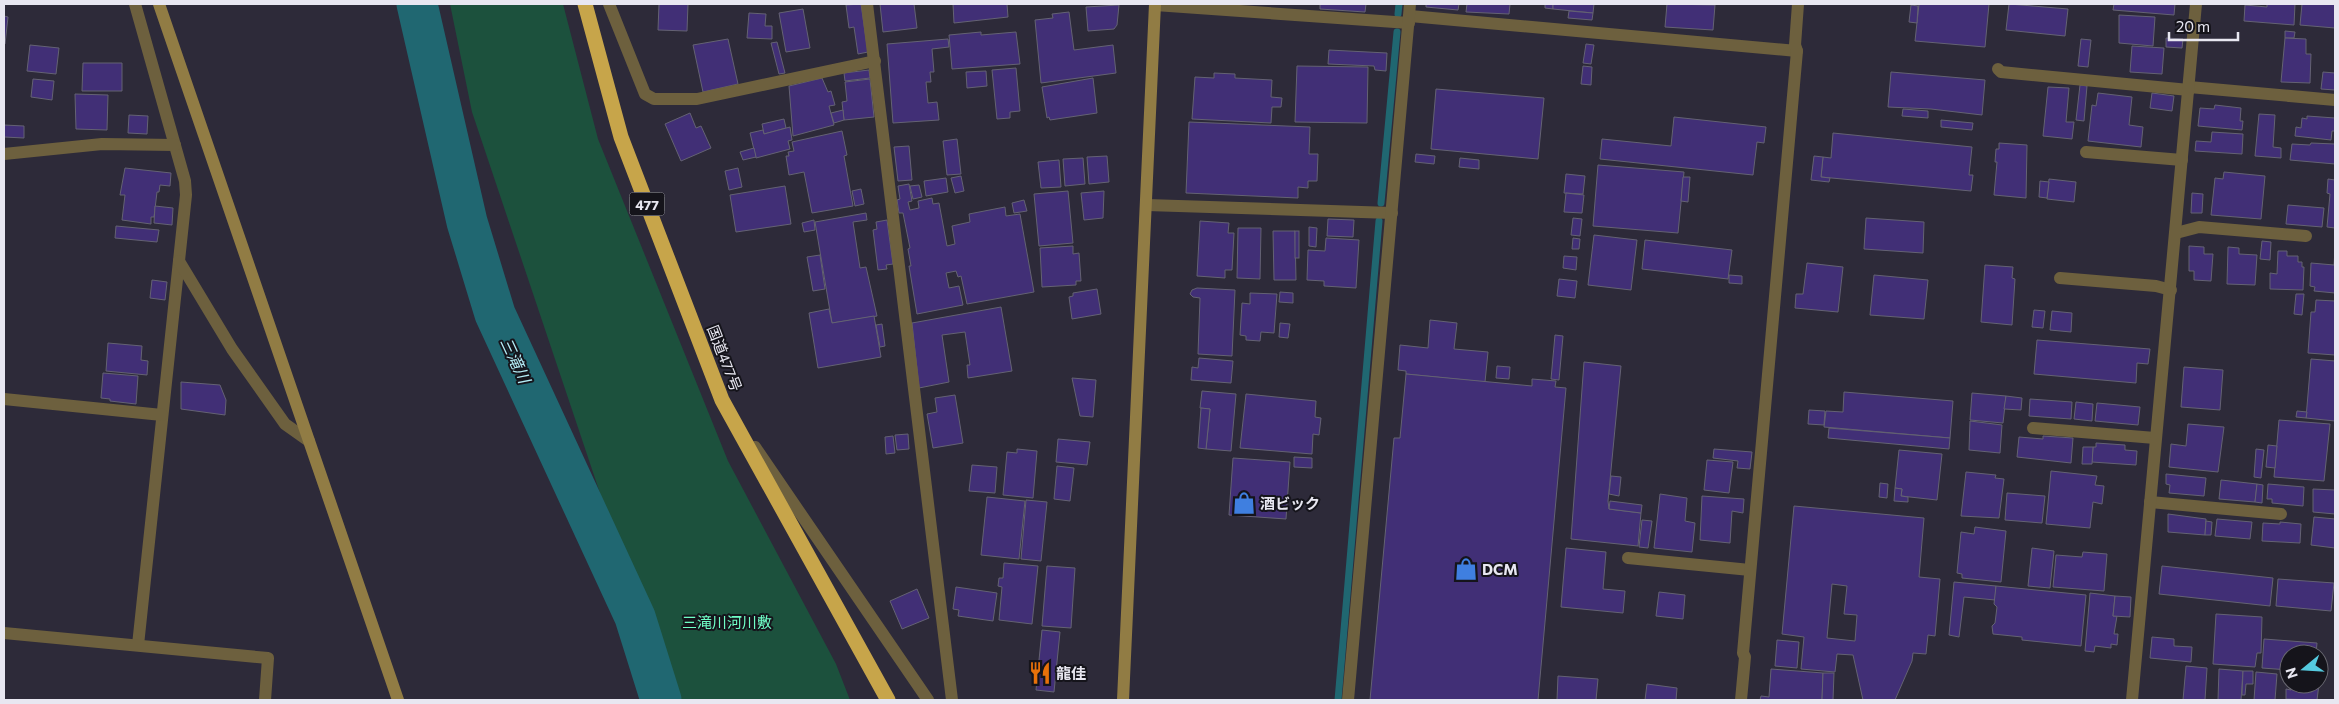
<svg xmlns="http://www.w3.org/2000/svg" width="2339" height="704" viewBox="0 0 2339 704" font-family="Commissioner,'Noto Sans JP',sans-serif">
  <rect width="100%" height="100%" fill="#2d2a39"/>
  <path fill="#1c513d" d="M450,4H563L598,139L728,461L836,664L850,700H673L603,502L472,112Z"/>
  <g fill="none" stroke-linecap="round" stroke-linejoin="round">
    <g stroke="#206771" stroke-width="7">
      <path d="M1398,14L1399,4"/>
      <path d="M1381,203L1397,32"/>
      <path d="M1338,700L1379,221"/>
    </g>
    <path stroke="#206771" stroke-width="41" d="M417,4L467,222L495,314L635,617L661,700"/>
  </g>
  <g fill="#412f76" stroke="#646273" fill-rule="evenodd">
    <path d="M659,4H688L687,31L658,30Z"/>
    <path d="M861,4L868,52L858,54L854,27L849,28L846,5Z"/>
    <path d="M880,4H914L917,28L883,32Z"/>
    <path d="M953,4H1007L1008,17L954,23Z"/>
    <path d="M1320,4H1366L1365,12L1320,9Z"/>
    <path d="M1426,4H1459L1458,10L1426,7Z"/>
    <path d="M1467,4H1510L1509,14L1466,12Z"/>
    <path d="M1545,4H1553V9L1545,8Z"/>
    <path d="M1553,4H1594L1593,13L1553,9Z"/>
    <path d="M1667,4L1715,5L1713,30L1665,27Z"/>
    <path d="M1919,4H1989L1985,47L1915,41Z"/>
    <path d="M2009,4L2068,9L2065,36L2006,30Z"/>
    <path d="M2114,4H2175L2174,15L2113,10Z"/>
    <path d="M2267,4H2295L2294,25L2244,21L2245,5L2267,7Z"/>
    <path d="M2302,4H2335V28L2300,25Z"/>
    <path d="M1119,5L1117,25L1114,29L1088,31L1086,7Z"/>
    <path d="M1911,5L1918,6L1917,23L1909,22Z"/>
    <path d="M803,9L810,48L786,52L779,13Z"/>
    <path d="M1569,11L1593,13L1592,20L1568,18Z"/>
    <path d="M1069,12L1074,50L1113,45L1116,73L1041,83L1035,20L1053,18L1052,14Z"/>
    <path d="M749,13L766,14L765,26H772V39L747,38Z"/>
    <path d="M2119,15L2155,17L2153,46L2119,43Z"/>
    <path d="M4,16L8,17L5,44L4,43Z"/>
    <path d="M2285,31L2295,32L2294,38H2285Z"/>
    <path d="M981,32V35L1016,32L1020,64L952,69L949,35Z"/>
    <path d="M2166,38L2183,39L2182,48L2166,47Z"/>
    <path d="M2285,38L2306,39V54H2311L2310,83L2281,82Z"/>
    <path d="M728,39L738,84L703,92L693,45Z"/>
    <path d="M948,39L949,47L932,49L934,72H930L931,82H926L928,103L937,102L939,120L893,123L887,44Z"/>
    <path d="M2081,39L2091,40L2088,67L2078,66Z"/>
    <path d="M777,42L785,73L779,74L771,43Z"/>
    <path d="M1586,44L1594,45L1591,64L1583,63Z"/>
    <path d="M30,45L59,48L56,74L27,71Z"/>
    <path d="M2132,46L2164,48L2162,74L2130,72Z"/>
    <path d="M1329,50L1387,53L1386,71L1375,70L1374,66L1328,64Z"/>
    <path d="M83,63H122V91H82Z"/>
    <path d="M1297,66L1368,67L1367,123L1295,122Z"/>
    <path d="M1583,66L1592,67L1591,85L1581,84Z"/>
    <path d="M1016,68L1020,111L1010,112V118L997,119L992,70Z"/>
    <path d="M869,70L870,78L845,81L844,73Z"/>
    <path d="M986,71L987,86L967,88L966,72Z"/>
    <path d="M1891,72L1985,80L1982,115L1931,109L1888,107Z"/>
    <path d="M2323,72L2335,73V90L2321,89Z"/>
    <path d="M1214,73L1235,74V78L1272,80L1271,97L1282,98L1281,107H1272L1271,123L1192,119L1195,77L1214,78Z"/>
    <path d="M822,78L828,92L831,91L835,105L829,106L834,125L793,136L789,86Z"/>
    <path d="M1093,78L1097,113L1050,120L1049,117L1047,118L1042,87Z"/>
    <path d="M33,79L54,81L52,100L31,97Z"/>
    <path d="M870,79L874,117L844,120L842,102L847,101L845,82Z"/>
    <path d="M2080,85L2087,86L2084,121L2076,120Z"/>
    <path d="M2048,87L2069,88L2066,122H2074L2072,139L2043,136Z"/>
    <path d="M1436,89L1544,98L1538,159L1431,149Z"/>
    <path d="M2098,93L2132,97L2129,125L2143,127L2141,147L2088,141L2092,105L2096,106Z"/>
    <path d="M2152,93L2174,96L2172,111L2150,108Z"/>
    <path d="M75,94L108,95L107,130L76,129Z"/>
    <path d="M2215,105L2241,108L2240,121H2243L2242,130L2198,126L2200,108L2214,109Z"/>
    <path d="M1903,109L1928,111V118L1902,116Z"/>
    <path d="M843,110L844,120L834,123L831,113Z"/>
    <path d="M690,113L696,128L701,126L711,148L681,161L665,124Z"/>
    <path d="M2259,114L2275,115L2273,147L2281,148V158L2255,156Z"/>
    <path d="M129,115L148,116L147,134L128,133Z"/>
    <path d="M2307,116L2335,118V131H2332L2331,140L2295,136L2296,127L2301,128L2302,118L2307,119Z"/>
    <path d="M1674,117L1766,127L1764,143L1757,142L1753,175L1600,159L1602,139L1671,146Z"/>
    <path d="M784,119L786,128L764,134L762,124Z"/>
    <path d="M1941,120L1973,123L1972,130L1941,127Z"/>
    <path d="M1189,122L1310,127L1309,154H1318L1317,181H1308V188L1298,187V198L1186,193Z"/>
    <path d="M4,125L24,126V138L4,137Z"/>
    <path d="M790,127L792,140L788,141L790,149L756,158L750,133L763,130L764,134Z"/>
    <path d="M842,131L847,155L844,156L853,206L812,213L804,172L789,175L786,156H789L788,152L794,151L792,142Z"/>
    <path d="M2212,132L2243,134L2242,154L2195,151L2196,141L2211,142Z"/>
    <path d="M1833,133L1972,147L1969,175H1973L1971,191L1821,177L1823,157L1831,158Z"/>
    <path d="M957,139L961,174L947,175L943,141Z"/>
    <path d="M1999,143L2027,145L2026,198L1994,195L1997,162H1995L1996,149H1999Z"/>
    <path d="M2311,143L2335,144V164L2290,160L2292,144L2310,145Z"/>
    <path d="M909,146L912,180L898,181L894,147Z"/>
    <path d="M754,148L756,157L743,160L740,152Z"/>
    <path d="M1416,154L1435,156L1434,164L1415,162Z"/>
    <path d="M1107,156L1109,182L1089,184L1087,157Z"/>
    <path d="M1814,156L1823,157L1821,177L1830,178L1829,182L1811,180Z"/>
    <path d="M1083,158L1085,184L1065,186L1063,159Z"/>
    <path d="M1460,158L1479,160V169L1459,167Z"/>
    <path d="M1059,160L1061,187L1041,188L1038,162Z"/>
    <path d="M1598,165L1684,172L1678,233L1593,226Z"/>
    <path d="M125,168L171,173L170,186L160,185L159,192H157L154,217H151V224L122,220L125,195H120Z"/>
    <path d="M738,168L742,187L729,190L725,171Z"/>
    <path d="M2224,172L2265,176L2261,219L2211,215L2215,178L2223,179Z"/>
    <path d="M1566,174L1585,176L1583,194L1564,193Z"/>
    <path d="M961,176L964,191L955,193L951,178Z"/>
    <path d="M1683,177H1690L1688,202L1681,201Z"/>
    <path d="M946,178L948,192L926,196L924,181Z"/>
    <path d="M2049,179L2076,182L2074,202L2047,199Z"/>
    <path d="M2328,179L2335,180V228L2327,227L2330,194L2327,193Z"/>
    <path d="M2040,181L2049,182L2047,198L2039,197Z"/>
    <path d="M909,184L912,201L908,202L910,210L919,208L918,201L932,198L933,204L939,203L947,246L955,244L952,226L970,222L969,214L1005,207L1006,216L1020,214L1034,292L967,304L961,276L958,277L956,271L946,273L949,288L959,286L963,305L917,314L909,266H911L908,249L910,248L903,213H899L897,200L900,199L898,186Z"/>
    <path d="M919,185L922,197L913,199L910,186Z"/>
    <path d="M785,186L791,224L736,232L730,195Z"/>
    <path d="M861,189L864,204L855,206L852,191Z"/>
    <path d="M1068,191L1073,243L1039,246L1034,194Z"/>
    <path d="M1104,191L1103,218L1084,220L1081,193Z"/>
    <path d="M1566,193L1584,195L1582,213L1564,212Z"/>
    <path d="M2192,193L2203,194L2202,213H2191Z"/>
    <path d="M1024,200L1027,211L1014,213L1012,203Z"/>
    <path d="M2288,205L2324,208L2322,227L2286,224Z"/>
    <path d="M155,206L173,208L172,225L154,223Z"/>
    <path d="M866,213L867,220L853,222L860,268L866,267L877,316L832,323L815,222Z"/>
    <path d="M1573,218L1582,219L1580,236L1571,235Z"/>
    <path d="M1866,218L1924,222L1923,253L1864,249Z"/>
    <path d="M1328,219L1354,220L1353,237L1327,236Z"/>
    <path d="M814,220L815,230L804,232L802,223Z"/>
    <path d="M887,220L893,264L886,265L887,269L878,270L873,230L877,229L876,222Z"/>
    <path d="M1200,221L1229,223L1228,233H1234L1232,270H1225V278L1197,276Z"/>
    <path d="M116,226L159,230L157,242L115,238Z"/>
    <path d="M1309,227L1317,228L1316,247L1309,246Z"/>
    <path d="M1238,228H1261L1260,279L1237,278Z"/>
    <path d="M1273,231H1295L1296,280H1274Z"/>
    <rect x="1295" y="231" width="4" height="27"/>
    <path d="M1594,235L1637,240L1631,290L1588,285Z"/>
    <path d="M1326,238L1359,240L1356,288L1324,286V281L1307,280L1308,250L1325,251Z"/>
    <path d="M1573,238L1580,239L1579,249H1572Z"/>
    <path d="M1645,240L1732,250L1728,279L1642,269Z"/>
    <path d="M2262,241L2271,242L2270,260L2260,259Z"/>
    <path d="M1073,246V254L1079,253L1081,281H1076V285L1042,287L1040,248Z"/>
    <path d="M2189,246L2204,247V254H2213L2211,281L2194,280V271H2189Z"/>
    <path d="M2228,247L2239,248V254L2257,255L2255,285L2227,284Z"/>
    <path d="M2335,250V293L2314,291L2315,287L2310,286L2311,263L2334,265Z"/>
    <path d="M2278,251H2287V256H2298V262H2302V267H2304L2303,290L2270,289V273L2277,274Z"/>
    <path d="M820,255L825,289L813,291L807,257Z"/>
    <path d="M1564,256L1577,257L1576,270L1563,268Z"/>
    <path d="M1807,263L1843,267L1838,312L1795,308L1796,294H1803Z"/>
    <path d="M1985,265L2013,267L2012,278L2015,279L2012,325L1981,322Z"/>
    <path d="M1729,275L1742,276V284L1729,283Z"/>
    <path d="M1874,275L1928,280L1924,319L1870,315Z"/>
    <path d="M1559,279L1577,281L1575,298L1557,296Z"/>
    <path d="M152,280L167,282L165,300L150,298Z"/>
    <path d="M1197,288L1235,290L1232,356L1198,354L1200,298L1193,297L1190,294L1192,290Z"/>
    <path d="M1097,289L1101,314L1072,319L1069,297L1073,296V293Z"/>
    <path d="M1280,292L1293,293V303L1279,302Z"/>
    <path d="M1250,293L1277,294L1274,333L1261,332L1260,341L1246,340V336L1240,335L1242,303L1250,304Z"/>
    <path d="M2296,294H2304L2302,315L2294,314Z"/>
    <path d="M2316,300L2335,301V355L2308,353L2311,312H2315Z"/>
    <path d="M1001,307L1012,371L968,378L967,365H970L965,332L942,335L949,382L919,388L912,323Z"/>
    <path d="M829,309L832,323L874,316L881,357L818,368L809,313Z"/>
    <path d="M2034,310L2045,311L2043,328L2032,327Z"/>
    <path d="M2052,311L2072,313L2071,332L2050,330Z"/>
    <path d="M1430,320L1457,323L1454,349L1488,352L1485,382L1406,374V371L1398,370L1400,345L1428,348Z"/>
    <path d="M1280,323L1290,324L1288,338L1279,337Z"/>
    <path d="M882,324L885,346L880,347L876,325Z"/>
    <path d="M1555,335L1563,336L1559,380L1551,379Z"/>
    <path d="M2037,340L2150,349L2148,364L2137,363L2136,383L2034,374Z"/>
    <path d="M108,343L142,346L141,360L148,361L147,375L106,371Z"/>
    <path d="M1199,358L1233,361L1231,383L1191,380L1192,367L1198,368Z"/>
    <path d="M2311,359L2335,361V421L2306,418Z"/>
    <path d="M1584,362L1621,366L1608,501L1609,509L1641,513L1638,546L1571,539Z"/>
    <path d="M1497,366L1510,367L1509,379L1496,378Z"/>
    <path d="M2184,367L2223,370L2220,410L2181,407Z"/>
    <path d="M103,373L138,376L136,404L110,401V399L101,398Z"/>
    <path d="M1406,374L1532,386V379L1556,381L1555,387L1566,388L1538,700H1370L1394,438H1400Z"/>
    <path d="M1072,378L1096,380L1093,417L1080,416Z"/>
    <path d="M181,382L220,385L226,400L225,415L181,409Z"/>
    <path d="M1202,391L1236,394L1231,451L1206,449L1210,409L1200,408Z"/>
    <path d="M1844,392L1953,401L1950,438L1824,427L1826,411L1843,412Z"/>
    <path d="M1972,393L2006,396L2003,423L1970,420Z"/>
    <path d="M1246,394L1316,401L1315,417L1321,418L1319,435L1313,434L1312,454L1240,448Z"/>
    <path d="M955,395L963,443L933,448L927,414L937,412L935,398Z"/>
    <path d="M2006,396L2022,398L2021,410L2004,409Z"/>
    <path d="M2030,399L2072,402L2071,419L2029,416Z"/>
    <path d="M2076,402L2093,404L2092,421L2074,419Z"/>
    <path d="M2097,403L2140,407L2138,425L2095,421Z"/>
    <path d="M1201,408L1210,409L1206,449L1198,448Z"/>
    <path d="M1809,410L1825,411L1824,425L1808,424Z"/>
    <path d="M2297,411L2307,412L2306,418L2296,417Z"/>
    <path d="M2279,420L2330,424L2324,481L2274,477Z"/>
    <path d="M1970,421L2002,425L2000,453L1969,450Z"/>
    <path d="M2188,424L2224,427L2218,472L2169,467L2171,444L2186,446Z"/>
    <path d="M1829,428L1950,438L1949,449L1828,438Z"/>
    <path d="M908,434L909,449L897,450L895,435Z"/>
    <path d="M893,436L895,453L886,454L885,437Z"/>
    <path d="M2043,436L2073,438L2071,463L2017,457L2019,437L2043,439Z"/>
    <path d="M1058,439L1090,442L1087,465L1056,462Z"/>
    <path d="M2096,443L2125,445V450L2137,451L2136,465L2092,462L2093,447H2096Z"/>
    <path d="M2268,445L2277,446L2275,468L2266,467Z"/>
    <path d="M2083,447H2093L2092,464H2082Z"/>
    <path d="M1017,449L1037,451L1033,498L1003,495L1007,452L1017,453Z"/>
    <path d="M1714,449L1752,452L1750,469L1737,468L1738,461L1713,458Z"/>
    <path d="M2256,449L2264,450L2261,478L2254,477Z"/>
    <path d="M1899,450L1942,454L1937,500L1901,496L1902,489L1895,488Z"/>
    <path d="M1294,457L1312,458V468L1294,467Z"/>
    <path d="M1233,458L1290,462L1286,519L1229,515Z"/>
    <path d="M1707,460L1733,462L1729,493L1704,490Z"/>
    <path d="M972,465L997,467L995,493L969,491Z"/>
    <path d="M1057,466L1074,468L1070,501L1054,499Z"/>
    <path d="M2051,471L2097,476L2095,485L2104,486L2102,504L2093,502L2090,528L2046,524Z"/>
    <path d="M1966,472L1996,475L1995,478L2004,479L1999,518L1961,516Z"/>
    <path d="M2166,474L2206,478L2204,496L2169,493L2170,485L2166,484Z"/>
    <path d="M1611,476L1621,477L1619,496L1609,494Z"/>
    <path d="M2221,480L2257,484L2255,502L2219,499Z"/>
    <path d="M1880,483L1888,484L1887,498L1879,497Z"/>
    <path d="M2257,484L2263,485L2262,503L2255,502Z"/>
    <path d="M2268,484L2304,487L2303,506L2272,503V499H2267Z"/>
    <path d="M1895,488L1902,489L1901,496L1908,497V502L1894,501Z"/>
    <path d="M2313,489L2335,490V514L2313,512Z"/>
    <path d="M2007,493L2045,496L2042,523L2005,520Z"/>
    <path d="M1660,494L1687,498L1685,521L1695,523L1692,552L1654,548Z"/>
    <path d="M1702,496L1744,499L1743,513L1732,511L1730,543L1700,540Z"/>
    <path d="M987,497L1025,501L1019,559L981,555Z"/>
    <path d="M1026,500L1047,502L1041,561L1021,559Z"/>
    <path d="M1610,501L1642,505L1641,513L1609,509Z"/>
    <path d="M1794,506L1924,518L1919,577L1940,579L1935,636L1928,635L1926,654L1913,653L1912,661L1895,700H1863L1853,655L1837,654L1835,672L1801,669L1804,637L1782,634ZM1832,584L1847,586L1844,614L1857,615L1855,641L1827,638Z"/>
    <path d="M2168,514L2206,519L2205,535L2168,532Z"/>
    <path d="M2314,517L2335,519V548L2311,545Z"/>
    <path d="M2217,519L2252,522L2250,539L2215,536Z"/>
    <path d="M1642,520L1652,521L1648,548L1639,547Z"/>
    <path d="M2206,521L2212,522L2211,535H2205Z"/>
    <path d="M2280,522L2301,524L2300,543L2262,541L2263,523L2280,524Z"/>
    <path d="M1975,527L2006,531L2001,582L1962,578V574L1957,573L1961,532L1974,534Z"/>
    <path d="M1566,548L1606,552L1603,589L1625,591L1623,613L1561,607Z"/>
    <path d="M2032,548L2054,551L2050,588L2028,586Z"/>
    <path d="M2083,552L2107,554L2104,591L2053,587L2056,555L2082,557Z"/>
    <path d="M1004,563L1038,566L1032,624L999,620L1002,587L998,586L999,578H1003Z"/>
    <path d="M1047,566L1075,568L1071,628L1042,626Z"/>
    <path d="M2162,566L2273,578L2270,606L2159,594Z"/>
    <path d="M2278,579L2334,583L2331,611L2276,606Z"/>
    <path d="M1954,582L1996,586L1995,600L1964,597L1959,637L1949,635Z"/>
    <path d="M1996,586L2086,595L2081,646L2022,640V637L1993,634L1992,626L1995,623L1997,607L1994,604Z"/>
    <path d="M956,587L997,593L993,621L958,616L959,610L953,609Z"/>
    <path d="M917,589L929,618L902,629L890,601Z"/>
    <path d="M1659,592L1685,595L1683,619L1656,616Z"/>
    <path d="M2090,593L2115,596L2113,616H2117L2114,634H2118L2117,645L2111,644V648L2095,646L2094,652L2085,651Z"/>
    <path d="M2115,596L2131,597L2130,617L2113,616Z"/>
    <path d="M2216,614L2262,617L2261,653H2257L2255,667L2213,664Z"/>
    <path d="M1042,630L1060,632L1054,692L1036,690Z"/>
    <path d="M2152,637L2174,639V646L2192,647L2191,662L2150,658Z"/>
    <path d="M2264,639L2317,643L2316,654H2289V670L2262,668Z"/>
    <path d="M1777,640L1799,642L1797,668L1775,666Z"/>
    <path d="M2186,666L2207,668L2205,700H2183Z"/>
    <path d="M1771,669L1823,673L1822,700H1760L1761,696L1769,697Z"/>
    <path d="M2219,669L2243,671L2241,700H2218Z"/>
    <path d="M2243,671H2253V684H2246L2245,695H2242Z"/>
    <path d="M2256,672L2277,674L2275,700H2254Z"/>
    <path d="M1823,673H1834L1833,700H1822Z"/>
    <path d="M1558,676L1598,679L1596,700H1557Z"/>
    <path d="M1647,684L1677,688L1676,700H1645Z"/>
    <path d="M2291,684H2319L2317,700L2286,699V689L2291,690Z"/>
  </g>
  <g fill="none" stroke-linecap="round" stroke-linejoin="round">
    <g stroke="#6d603e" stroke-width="12">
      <path d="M135,4L185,181L186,195L138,645"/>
      <path d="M609,4L645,94L654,99H697L875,61"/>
      <path d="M867,4L952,700"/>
      <path d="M1155,5L1409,23"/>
      <path d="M1410,16L1797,51"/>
      <path d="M1998,69L2001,72L2189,90"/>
      <path d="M2189,87L2335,100"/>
      <path d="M2086,152L2182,160"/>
      <path d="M4,154L102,144L175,145"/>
      <path d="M1147,205L1392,213"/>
      <path d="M2176,233L2199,227L2306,236"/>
      <path d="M179,261L232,349L285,424L309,441"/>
      <path d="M2060,278L2156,286L2171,290"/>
      <path d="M4,399L162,415"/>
      <path d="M2033,428L2155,438"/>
      <path d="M755,447L928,700"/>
      <path d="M2150,502L2281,514"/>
      <path d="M1628,558L1750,570"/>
      <path d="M4,633L268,658L265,700"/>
      <path d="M1348,700L1410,4"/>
      <path d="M1741,700L1745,657L1743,653L1797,51L1795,45L1798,4"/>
      <path d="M2132,700L2196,4"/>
    </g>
    <g stroke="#917c44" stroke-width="12">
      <path d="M159,4L398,700"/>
      <path d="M1123,700L1155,4"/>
    </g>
    <path stroke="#c7a54a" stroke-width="15" d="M585,4L621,137L722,400L888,700"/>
  </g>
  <defs>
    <symbol id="shop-bare" viewBox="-9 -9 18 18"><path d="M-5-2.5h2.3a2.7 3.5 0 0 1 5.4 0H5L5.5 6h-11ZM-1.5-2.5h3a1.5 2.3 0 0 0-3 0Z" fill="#3f7fe0" stroke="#15141b" stroke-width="2.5" paint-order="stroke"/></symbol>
    <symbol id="restaurant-bare" viewBox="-9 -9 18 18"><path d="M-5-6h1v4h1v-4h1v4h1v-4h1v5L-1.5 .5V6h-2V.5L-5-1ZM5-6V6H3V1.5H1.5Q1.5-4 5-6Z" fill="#e8710a" stroke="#15141b" stroke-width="2.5" paint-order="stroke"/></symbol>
  </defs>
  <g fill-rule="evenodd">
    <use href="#shop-bare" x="1228" y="487" width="32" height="32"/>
    <use href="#shop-bare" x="1450" y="553" width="32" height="32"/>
    <use href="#restaurant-bare" x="1024" y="657" width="32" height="32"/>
  </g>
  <g text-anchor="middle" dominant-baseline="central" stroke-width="4" stroke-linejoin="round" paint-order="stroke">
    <rect fill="#15141b" stroke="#a9a8b1" stroke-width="1" x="629.5" y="192.5" width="35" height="23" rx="4"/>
    <g font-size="14" font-weight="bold" fill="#e8e7f1">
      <text x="647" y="204">477</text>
    </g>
    <g font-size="15" fill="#e8e7f1" stroke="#15141b">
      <text transform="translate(725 358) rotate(69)">国道477号</text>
    </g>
    <g font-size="15" font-weight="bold" fill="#e8e7f1" stroke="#15141b" text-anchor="start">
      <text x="1260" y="503">酒ビック</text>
      <text x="1482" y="569">DCM</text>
      <text x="1056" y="673">龍佳</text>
    </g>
    <g font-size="15" fill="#6ffdc6" stroke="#15141b">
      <text x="727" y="622">三滝川河川敷</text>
    </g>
    <g font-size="16" font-style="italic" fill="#b5eef7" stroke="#15141b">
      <text transform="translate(516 360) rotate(65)">三滝川</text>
    </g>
  </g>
  <rect width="2339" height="704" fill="none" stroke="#e8e7f1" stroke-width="10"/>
  <g transform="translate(2304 669) rotate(252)"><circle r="24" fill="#15141b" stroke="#696871"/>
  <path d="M0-4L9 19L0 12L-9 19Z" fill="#55cadf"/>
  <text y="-8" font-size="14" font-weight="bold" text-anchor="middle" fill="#e8e7f1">N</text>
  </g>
  <path d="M2169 32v8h69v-8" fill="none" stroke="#e8e7f1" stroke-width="2.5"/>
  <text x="2176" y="32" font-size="15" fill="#e8e7f1" stroke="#15141b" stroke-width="4" paint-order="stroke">20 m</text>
</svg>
